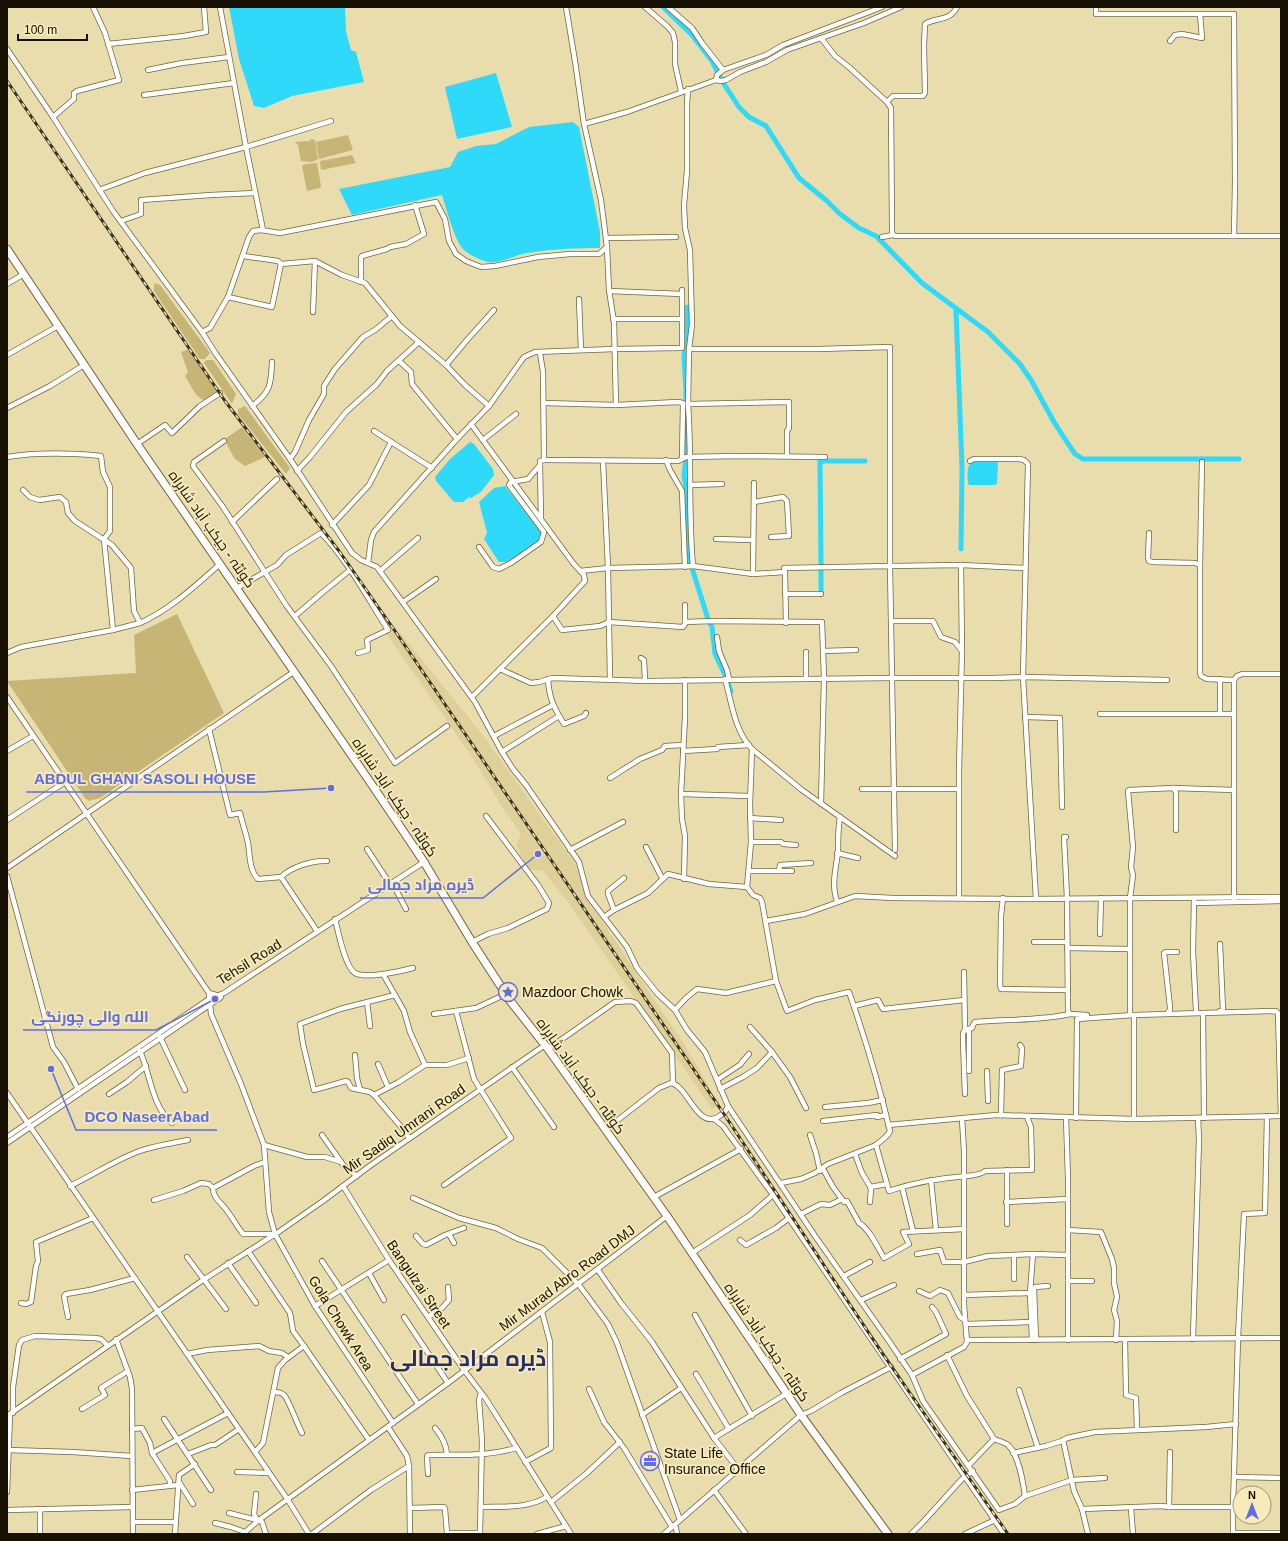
<svg xmlns="http://www.w3.org/2000/svg" width="1288" height="1541" viewBox="0 0 1288 1541" font-family="Helvetica,Cairo,sans-serif">
  <rect width="100%" height="100%" fill="#e9ddae"/>
  <path fill="#dfd09a" d="M396,628L482,734L576,865L588,900L684,1044L720,1105L712,1109L570,905L543,871L528,869L516,845L521,834L501,805L474,760L386,633Z"/>
  <g fill="#c6b574">
    <path d="M348,135L353,150L319,159L316,142Z"/>
    <path d="M311,139L315,140L318,159L312,162L301,161L298,145L295,142L310,141Z"/>
    <path d="M352,155L356,163L321,170L320,161Z"/>
    <path d="M317,163L321,186L320,188L307,191L302,166L306,164Z"/>
    <path d="M154,283L160,285L210,353L205,359H200L154,291Z"/>
    <path d="M189,349L218,392L205,401C193,395 192,386 185,376L188,372L181,352Z"/>
    <path d="M206,360H213L236,394L232,404L204,363Z"/>
    <path d="M245,406L290,468L286,474L238,414V409Z"/>
    <path d="M242,427L265,457L245,466L235,459L225,441V439Z"/>
    <path d="M177,614L224,713L100,798L89,801L85,798L7,681L136,673L134,635Z"/>
  </g>
  <g fill="#2fd9f9">
    <path d="M229,7H345L346,31L351,50L356,52L364,82L292,96L264,108L254,106L239,59Z"/>
    <path d="M496,73L512,127L457,139L445,87Z"/>
    <path d="M573,122L579,127L600,232V248C576,248 551,249 527,253C516,255 499,264 488,262C480,260 469,255 463,249C455,241 446,208 442,195L352,215L339,189L450,167L458,152L476,146L496,144L529,127Z"/>
    <path d="M470,442L474,444L493,469L494,475L481,492L471,498L469,497L463,502H454L436,481L435,477L450,459Z"/>
    <path d="M975,461H996L998,463L997,484L995,485H969L968,484C968,475 965,464 975,461Z"/>
    <path d="M505,486L542,533L540,540L530,548L506,562H499L484,539L487,533L479,502L494,488Z"/>
  </g>
  <g fill="none" stroke-linecap="round" stroke-linejoin="round">
    <g stroke="#2fd9f9" stroke-width="5">
      <path d="M663,7L692,35L712,61L724,84L739,107L749,117L766,126L799,178L827,201L840,214L859,228L876,236L922,283L988,332L1020,364L1031,380L1054,422L1067,442L1075,454L1083,459H1239"/>
      <path d="M956,310L962,467L961,549"/>
      <path d="M686,453V390L684,356L687,335V307"/>
      <path d="M686,460L684,475L686,487L687,537L691,564"/>
      <path d="M821,565L820,461H865"/>
      <path d="M692,568L708,619"/>
      <path d="M821,570V592"/>
      <path d="M709,622L712,627L715,654L726,677"/>
      <path d="M727,680L731,691"/>
    </g>
    <defs>
      <g id="minor">
        <path d="M220,7L246,147L331,121"/>
        <path d="M645,7L667,26L673,33L675,42V64L681,91"/>
        <path d="M668,7L692,28L702,43L723,70"/>
        <path d="M1096,7V14H1200L1202,38L1182,34L1175,35L1170,41"/>
        <path d="M1200,14H1234L1235,183L1234,236"/>
        <path d="M821,38L864,23L901,7"/>
        <path d="M108,44L184,36L206,32L204,7"/>
        <path d="M7,49L53,117L113,211L202,332L216,354L290,459L352,553L361,560L377,567L475,702L502,752L513,769L526,785L579,862L588,896L627,947L637,968L657,993L675,1010L687,1030L705,1052L728,1106C726,1112 723,1114 718,1117C697,1129 688,1086 671,1083L659,1088L605,1130"/>
        <path d="M148,70L182,63L229,57"/>
        <path d="M716,80L721,81L726,80L740,72L766,62L787,50L821,38L835,56L850,68L887,102L891,108L892,228V233L895,236H1281"/>
        <path d="M688,89L687,104V171L684,205L685,228L690,250L692,325L689,349H818L890,347V566L961,565L1025,568"/>
        <path d="M144,95L234,83"/>
        <path d="M887,102L893,96H923L925,93L924,46L925,24C935,17 950,22 957,7"/>
        <path d="M53,117L74,99V93L77,91L119,80L105,33L93,7"/>
        <path d="M584,124L627,112L716,80L717,75L723,70L766,55L783,45L882,7"/>
        <path d="M99,190L145,173L246,147L263,230"/>
        <path d="M121,221L141,214V200L211,195L255,193"/>
        <path d="M882,237L893,235"/>
        <path d="M606,238L676,237"/>
        <path d="M607,247L609,290L614,322L616,405"/>
        <path d="M243,256L278,261L281,264L315,261L342,275L365,283L400,326L446,365L465,385L489,406"/>
        <path d="M361,282V258L362,256L387,249L390,247L406,244L424,234L415,205"/>
        <path d="M7,284L24,274"/>
        <path d="M609,291L682,294"/>
        <path d="M228,297L272,307L281,264"/>
        <path d="M579,299L581,350"/>
        <path d="M313,312L315,261"/>
        <path d="M613,319H682"/>
        <path d="M202,332L210,328L228,297L249,237L253,231L261,230L280,233L436,202L445,219L449,241L456,254L466,261L481,267L495,266L538,257L570,254H599L607,247L601,200L584,124L575,61L566,7"/>
        <path d="M540,353L543,372L544,460L678,461L686,457L737,456L825,457"/>
        <path d="M7,355L58,326"/>
        <path d="M399,361L411,372L412,384L457,439"/>
        <path d="M446,365L467,340L494,310"/>
        <path d="M544,403L616,405L678,402L683,403L682,459"/>
        <path d="M688,404L689,349"/>
        <path d="M252,406C271,392 271,384 272,362"/>
        <path d="M7,408L50,386L84,365"/>
        <path d="M471,424L573,563L584,575L585,581L553,616L472,697"/>
        <path d="M374,431L432,468"/>
        <path d="M483,440L516,414"/>
        <path d="M224,441L194,462L193,466L223,507L286,605L331,666L395,763L447,726"/>
        <path d="M137,444L165,425L172,433L200,406L220,393"/>
        <path d="M7,457C39,452 70,453 101,456L103,472L110,487V531L104,539L113,630"/>
        <path d="M290,459L295,452L309,420L324,394V386L335,369L363,337L375,330L392,316"/>
        <path d="M666,460L670,470L682,491L685,567"/>
        <path d="M603,461L608,568L610,679"/>
        <path d="M970,461L974,459H1019L1024,460L1028,464L1023,677L1036,899"/>
        <path d="M297,471L310,457L346,412L377,384L387,371L419,342"/>
        <path d="M690,485L722,484"/>
        <path d="M23,490L30,497L39,500L60,497L66,502L68,513L75,521L112,545L131,568L134,611L140,623C171,609 195,586 220,564"/>
        <path d="M754,502L783,497L787,501L789,536L771,537"/>
        <path d="M541,519L540,464V461L544,460"/>
        <path d="M232,522L277,479"/>
        <path d="M332,525L369,485L391,442"/>
        <path d="M1149,533L1148,558L1149,561L1152,562L1195,563L1200,565V673L1201,676L1207,679L1234,680"/>
        <path d="M716,539L752,540"/>
        <path d="M479,547L493,567L499,569L511,563L541,542L544,532L509,485L511,482L528,479L540,465"/>
        <path d="M368,563L371,540L374,532L457,439L489,406L524,357L535,352L615,349L682,348V290"/>
        <path d="M1200,565L1202,462"/>
        <path d="M693,566C688,512 692,458 688,404L789,402V428L787,431V456"/>
        <path d="M380,571L418,538"/>
        <path d="M580,571L608,568L693,566L753,574L785,572L784,568L890,566L895,850"/>
        <path d="M785,572L786,623"/>
        <path d="M753,574L754,483"/>
        <path d="M237,588L277,565L286,555L321,533C348,561 367,597 388,630L367,640L368,650L358,653"/>
        <path d="M785,594H821"/>
        <path d="M403,602L436,579"/>
        <path d="M295,616L323,592L350,570"/>
        <path d="M553,616L562,630L600,626L609,622L683,627L685,624V605"/>
        <path d="M892,621H933L941,637L955,642L962,651"/>
        <path d="M685,622L713,621L822,622L824,678L821,804"/>
        <path d="M717,637L719,651L727,670L729,679"/>
        <path d="M823,651L856,650"/>
        <path d="M7,653L21,647L113,630L140,623"/>
        <path d="M641,658L644,660L645,680"/>
        <path d="M500,669L531,683L539,682L552,678L648,681L892,678H993L1023,677L1167,680"/>
        <path d="M548,679C549,698 554,708 564,724L584,716L586,713"/>
        <path d="M725,679C732,703 734,730 752,749L750,804L751,842L747,887"/>
        <path d="M806,679V652"/>
        <path d="M1220,679V714"/>
        <path d="M7,697L192,968L209,993L216,995L219,999"/>
        <path d="M1100,714H1234"/>
        <path d="M1025,717L1060,718L1062,807"/>
        <path d="M209,729L230,815L240,813C242,822 246,833 248,843C250,855 249,870 258,879L281,877L317,931"/>
        <path d="M494,736L553,705"/>
        <path d="M752,749L802,790L895,856"/>
        <path d="M7,751L33,736"/>
        <path d="M683,751L717,749L718,747L749,745"/>
        <path d="M502,752L559,716"/>
        <path d="M610,778L640,759L662,750L665,746L683,745"/>
        <path d="M1173,788L1176,792V830"/>
        <path d="M862,789H959"/>
        <path d="M681,794L750,796"/>
        <path d="M750,818L781,820"/>
        <path d="M7,820L65,782"/>
        <path d="M1066,837H1064L1067,898L1068,1011L1070,1014L1087,1015"/>
        <path d="M751,842H781L783,844L796,845"/>
        <path d="M646,847L662,878"/>
        <path d="M367,849L390,884"/>
        <path d="M570,850L623,822"/>
        <path d="M837,853L858,858"/>
        <path d="M7,868L295,671"/>
        <path d="M749,871H792"/>
        <path d="M779,871L780,865L811,863"/>
        <path d="M7,876L53,1047L64,1062L78,1089"/>
        <path d="M281,877C291,867 313,860 327,861"/>
        <path d="M684,879L685,836L682,819L681,794L685,717V680"/>
        <path d="M392,882L406,909"/>
        <path d="M959,898V770L962,651L961,565"/>
        <path d="M1003,898L1001,916L1000,985L1001,989L1068,990"/>
        <path d="M1234,898V680L1237,676L1242,674H1281"/>
        <path d="M1194,899L1193,952L1196,1011"/>
        <path d="M837,901C831,885 836,868 838,852C838,840 838,828 840,817"/>
        <path d="M1194,903L1281,901"/>
        <path d="M614,910L608,894V891L624,878"/>
        <path d="M604,917L614,910L648,893L668,874L709,884L747,887L753,895L760,898L762,902L776,981L726,993L697,989L686,998L675,1010"/>
        <path d="M335,919C338,931 345,967 355,973C366,979 401,971 413,968"/>
        <path d="M766,921L805,914L855,896L893,898L1028,899L1281,897"/>
        <path d="M1100,934L1101,898"/>
        <path d="M472,942L488,934L508,928L547,909L549,903L538,885L486,816"/>
        <path d="M1034,942H1067"/>
        <path d="M1220,944L1223,1010V1011H1220"/>
        <path d="M1067,948L1129,949"/>
        <path d="M964,972L965,1030L963,1033V1041L965,1094"/>
        <path d="M383,974L404,1011L410,1032L425,1065"/>
        <path d="M776,981L787,1011L815,1000L849,992C865,1038 879,1084 890,1131C887,1138 881,1140 876,1145L828,1164L815,1173L801,1179L781,1183"/>
        <path d="M209,993L211,1014L241,1084L264,1145L269,1212L275,1234L315,1306L393,1423"/>
        <path d="M395,995L340,1009L300,1024L303,1044L314,1090L346,1081L348,1082L351,1088L370,1092L374,1095L402,1128L409,1138"/>
        <path d="M367,1002L370,1026"/>
        <path d="M854,1006L878,1000L883,1009L964,1000"/>
        <path d="M1168,1012L1170,1010V1007L1164,953L1166,952H1177"/>
        <path d="M1130,1013V898L1133,875L1131,867L1133,847L1128,791L1129,790L1173,788L1234,790"/>
        <path d="M1203,1013L1204,1118"/>
        <path d="M434,1014L476,1008L506,994"/>
        <path d="M750,1027L772,1052L790,1077L806,1108"/>
        <path d="M965,1030L972,1028L973,1025L975,1022C1006,1019 1039,1021 1070,1014"/>
        <path d="M967,1030L969,1032V1071"/>
        <path d="M160,1037L185,1090"/>
        <path d="M548,1049L615,1002L631,1001L636,1003L672,1053L673,1083"/>
        <path d="M140,1051C150,1073 152,1107 172,1123"/>
        <path d="M355,1055L357,1078L360,1090"/>
        <path d="M378,1064L388,1087"/>
        <path d="M512,1067L554,1127"/>
        <path d="M987,1071L988,1101"/>
        <path d="M717,1080L741,1064L742,1062L749,1054"/>
        <path d="M720,1089L743,1077L757,1068L772,1052"/>
        <path d="M7,1093L288,1500L309,1534"/>
        <path d="M109,1094L127,1082L146,1066"/>
        <path d="M374,1095L399,1082L425,1065H447L469,1058"/>
        <path d="M728,1106L815,1236L891,1344L912,1375L923,1401L999,1510L1015,1504L1025,1496L1072,1480L1105,1478"/>
        <path d="M825,1107L868,1103L883,1100"/>
        <path d="M1001,1115L1002,1070L1021,1066L1022,1048L1020,1045"/>
        <path d="M1066,1117L1068,1179V1340"/>
        <path d="M1076,1118L1077,1019L1134,1015L1276,1011L1278,1013L1281,1116"/>
        <path d="M714,1119L723,1126L773,1195L1004,1534"/>
        <path d="M1134,1119V1015"/>
        <path d="M823,1121L877,1115V1117L886,1115"/>
        <path d="M888,1125L996,1115L1134,1119L1281,1116"/>
        <path d="M322,1135L344,1166L357,1176"/>
        <path d="M810,1135L816,1153L820,1171"/>
        <path d="M7,1137L209,999L224,993L424,862"/>
        <path d="M7,1143L221,997"/>
        <path d="M264,1145L307,1157H325L341,1162"/>
        <path d="M876,1145L889,1191C915,1182 940,1178 967,1176C973,1175 981,1175 985,1171L1032,1170L1031,1127L1027,1117"/>
        <path d="M855,1154L862,1173L871,1188L870,1202"/>
        <path d="M265,1162L254,1166L213,1188C213,1197 219,1201 224,1207C231,1215 236,1225 243,1234H273"/>
        <path d="M823,1169L833,1187L844,1202L847,1201L859,1223C869,1228 878,1248 884,1258L909,1244L903,1232L964,1229"/>
        <path d="M931,1180L936,1230"/>
        <path d="M444,1185L511,1138L474,1079L456,1011"/>
        <path d="M70,1186C93,1175 114,1161 137,1152C153,1146 171,1143 188,1140"/>
        <path d="M343,1186L389,1260L464,1370L486,1399L571,1534"/>
        <path d="M870,1187L887,1184"/>
        <path d="M902,1187L913,1231"/>
        <path d="M654,1197L741,1149"/>
        <path d="M413,1198L459,1218L496,1228L518,1239L542,1248L579,1285L608,1324L617,1343L680,1520"/>
        <path d="M154,1200L183,1191L201,1183L209,1184L213,1188"/>
        <path d="M1006,1202L1068,1199"/>
        <path d="M801,1214L821,1204L830,1205L842,1199"/>
        <path d="M1007,1224V1170"/>
        <path d="M1068,1230L1101,1232L1112,1259L1114,1268V1283L1117,1297L1114,1310L1117,1321L1116,1340"/>
        <path d="M449,1234L454,1243"/>
        <path d="M416,1236L423,1244L426,1245L445,1235L464,1228"/>
        <path d="M740,1240L746,1245L776,1228L789,1218"/>
        <path d="M248,1251L290,1313L293,1331L304,1346"/>
        <path d="M692,1253L750,1215L773,1195"/>
        <path d="M917,1254L940,1250L944,1262H964L988,1256L1033,1254L1068,1255"/>
        <path d="M187,1257L226,1309"/>
        <path d="M322,1261L418,1404"/>
        <path d="M228,1263L256,1303"/>
        <path d="M598,1270L621,1303L652,1342L714,1438L738,1469"/>
        <path d="M369,1273L384,1300"/>
        <path d="M844,1276L870,1262"/>
        <path d="M1014,1279V1256"/>
        <path d="M1068,1281H1092"/>
        <path d="M919,1291L930,1296L940,1290L948,1293L960,1317L965,1320"/>
        <path d="M964,1295L1030,1293"/>
        <path d="M861,1300L894,1285"/>
        <path d="M21,1303L26,1304L31,1302L36,1266L38,1261L36,1242L93,1218"/>
        <path d="M315,1306L389,1260"/>
        <path d="M695,1315L752,1416"/>
        <path d="M68,1317L64,1296L66,1294L90,1290L135,1278"/>
        <path d="M404,1317L448,1383"/>
        <path d="M428,1317L442,1308L449,1300L448,1287"/>
        <path d="M966,1324L1031,1322"/>
        <path d="M116,1339L130,1377L132,1389L133,1534"/>
        <path d="M1193,1339L1199,1139L1198,1118"/>
        <path d="M967,1340L1281,1338"/>
        <path d="M1032,1340L1030,1293L1033,1254"/>
        <path d="M1036,1340L1034,1289L1035,1287L1048,1286"/>
        <path d="M1125,1340L1126,1395L1136,1398L1137,1429"/>
        <path d="M187,1354L207,1350L259,1346L269,1351L282,1353L288,1357"/>
        <path d="M947,1355L967,1396L994,1439L969,1465"/>
        <path d="M900,1359L946,1334L936,1312L932,1307"/>
        <path d="M696,1374L729,1429"/>
        <path d="M912,1375L964,1347L967,1342L964,1305V1151L962,1119"/>
        <path d="M589,1389L604,1422L624,1448L672,1527"/>
        <path d="M1019,1390L1038,1448"/>
        <path d="M274,1392C278,1392 281,1392 284,1395C288,1398 298,1426 302,1433"/>
        <path d="M82,1409L105,1395L101,1388L128,1371"/>
        <path d="M13,1413V1387L19,1345L22,1340L35,1336L95,1338L101,1339L107,1345"/>
        <path d="M642,1415L681,1388"/>
        <path d="M7,1416L203,1280L277,1233L323,1201L371,1165L545,1045"/>
        <path d="M164,1419L211,1490"/>
        <path d="M388,1427L407,1456L409,1466L410,1534"/>
        <path d="M435,1428C442,1436 446,1444 447,1454"/>
        <path d="M132,1429L142,1428L150,1443L152,1453L170,1481V1485"/>
        <path d="M714,1438L786,1394"/>
        <path d="M994,1439C999,1441 1004,1442 1008,1445C1019,1455 1023,1482 1025,1496"/>
        <path d="M1063,1440L1074,1491L1082,1509L1088,1534"/>
        <path d="M8,1450L72,1452L132,1456"/>
        <path d="M255,1452L263,1443L278,1368L285,1360L304,1346L369,1440"/>
        <path d="M152,1453L228,1413"/>
        <path d="M1013,1453L1046,1446L1062,1441L1067,1438L1095,1432L1206,1427L1236,1424"/>
        <path d="M188,1454L211,1445H215L239,1429"/>
        <path d="M525,1462L551,1448L550,1342L542,1312"/>
        <path d="M237,1472L269,1473"/>
        <path d="M428,1474L427,1456L429,1455C458,1454 487,1457 516,1448"/>
        <path d="M1234,1477L1281,1478"/>
        <path d="M179,1482L193,1504"/>
        <path d="M132,1490L178,1485"/>
        <path d="M714,1490L746,1534"/>
        <path d="M7,1492L10,1414"/>
        <path d="M256,1494L254,1514L256,1518L262,1522L266,1534"/>
        <path d="M551,1502L587,1473L620,1442"/>
        <path d="M481,1507C505,1506 526,1509 547,1497"/>
        <path d="M1169,1507L1170,1452"/>
        <path d="M1233,1507V1534"/>
        <path d="M410,1508L444,1507L445,1509L447,1533H480"/>
        <path d="M1131,1508L1133,1534"/>
        <path d="M1082,1509L1162,1506L1169,1507H1233L1238,1338L1244,1214L1265,1213L1267,1116"/>
        <path d="M7,1510L132,1507"/>
        <path d="M229,1513L257,1520"/>
        <path d="M133,1522H176"/>
        <path d="M215,1523L231,1527L245,1532"/>
        <path d="M674,1525L676,1528L677,1534"/>
        <path d="M1233,1533H1281"/>
        <path d="M40,1534V1509"/>
        <path d="M175,1534L179,1475L195,1464"/>
        <path d="M243,1534L259,1520L448,1383L667,1216"/>
        <path d="M312,1534L371,1490L409,1466"/>
        <path d="M480,1534L482,1441L479,1400L481,1393"/>
        <path d="M537,1534L566,1526"/>
        <path d="M664,1534L801,1415L811,1411L841,1393L891,1367"/>
        <path d="M911,1534L923,1522L962,1479L973,1471"/>
        <path d="M965,1534L995,1520"/>
      </g>
      <path id="highway" d="M7,249L137,444L368,779L424,862L472,942L511,1002L548,1049L667,1216L801,1415L888,1534"/>
    </defs>
    <use href="#minor" stroke="#70653a" stroke-width="6"/>
    <use href="#highway" stroke="#70653a" stroke-width="9"/>
    <use href="#minor" stroke="#fff" stroke-width="4.5"/>
    <use href="#highway" stroke="#fff" stroke-width="7"/>
    <defs>
      <path id="rail" d="M7,81L225,401L339,551L395,631L724,1114L882,1353L1008,1534"/>
    </defs>
    <use href="#rail" stroke="#39331f" stroke-width="3"/>
    <use href="#rail" stroke="#f7eabb" stroke-width="1.5" stroke-dasharray="4.5" stroke-linecap="butt"/>
  </g>
  <defs>
    <symbol id="sight-ring" viewBox="-11 -11 22 22"><circle r="9.5" fill="#f7eabb" stroke="#5f6de4" stroke-width="1.5"/><path d="M0-6L1.8-2.2L6-1.7L2.9 1.2L3.7 5.4L0 3.3L-3.7 5.4L-2.9 1.2L-6-1.7L-1.8-2.2Z" fill="#5f6de4"/></symbol>
    <symbol id="office-ring" viewBox="-11 -11 22 22"><circle r="9.5" fill="#f7eabb" stroke="#5f6de4" stroke-width="1.5"/><path d="M-6-3h4V-5.5h4V-3h4V5H-6ZM-1-4.5V-3h2v-1.5ZM-6 0V1H6V0Z" fill="#5f6de4"/></symbol>
  </defs>
  <g fill-rule="evenodd">
    <use href="#sight-ring" x="497" y="981" width="22" height="22"/>
    <use href="#office-ring" x="639" y="1450" width="22" height="22"/>
  </g>
  <g text-anchor="middle" dominant-baseline="central" stroke-width="3.5" stroke-linejoin="round" paint-order="stroke">
    <g font-size="14" fill="#161102" stroke="#f7eabb">
      <text transform="translate(212 529) rotate(55)">کوئٹہ - جیکب آباد شاہراہ</text>
      <text transform="translate(395 797) rotate(56)">کوئٹہ - جیکب آباد شاہراہ</text>
      <text transform="translate(249 962) rotate(-32)">Tehsil Road</text>
      <text transform="translate(581 1076) rotate(54)">کوئٹہ - جیکب آباد شاہراہ</text>
      <text transform="translate(404 1129) rotate(-35)">Mir Sadiq Umrani Road</text>
      <text transform="translate(567 1278) rotate(-37)">Mir Murad Abro Road DMJ</text>
      <text transform="translate(419 1284) rotate(56)">Bangulzai Street</text>
      <text transform="translate(341 1323) rotate(58)">Gola Chowk Area</text>
      <text transform="translate(767 1342) rotate(56)">کوئٹہ - جیکب آباد شاہراہ</text>
    </g>
    <g font-size="14" fill="#161102" stroke="#f7eabb" text-anchor="start">
      <text x="522" y="992">Mazdoor Chowk</text>
      <text x="664" y="1453">State Life<tspan x="664" dy="16">Insurance Office</tspan></text>
    </g>
    <g font-size="22" font-weight="bold" fill="#272e68" stroke="#f7eabb">
      <text x="468" y="1358">ڈیرہ مراد جمالی</text>
    </g>
  </g>
  <path fill="none" stroke="#5f6de4" stroke-width="1.5" d="M331 788L264 792H26M538 854L483 898H360M215 999L156 1030H23M51 1069L76 1130H217"/>
  <g fill="#5f6de4" stroke="#f7eabb" stroke-width="1.5">
    <circle cx="331" cy="788" r="4"/>
    <circle cx="538" cy="854" r="4"/>
    <circle cx="215" cy="999" r="4"/>
    <circle cx="51" cy="1069" r="4"/>
  </g>
  <g font-size="15" text-anchor="middle" font-weight="bold" fill="#5f6de4" stroke="#f7eabb" stroke-width="3.5" stroke-linejoin="round" paint-order="stroke">
    <text x="145" y="784">ABDUL GHANI SASOLI HOUSE</text>
    <text x="421" y="890">ڈیرہ مراد جمالی</text>
    <text x="90" y="1022">اللہ والی چورنگی</text>
    <text x="147" y="1122">DCO NaseerAbad</text>
  </g>
  <rect width="1288" height="1541" fill="none" stroke="#161102" stroke-width="16"/>
  <g transform="translate(1252 1505)"><circle r="19" fill="#f7eabb" stroke="#9d9371"/>
  <path d="M0-3L7 15L0 10L-7 15Z" fill="#5f6de4"/>
  <text y="-6" font-size="11" font-weight="bold" text-anchor="middle" fill="#161102">N</text>
  </g>
  <path d="M18 34v6h69v-6" fill="none" stroke="#161102" stroke-width="2"/>
  <text x="24" y="34" font-size="12" fill="#161102" stroke="#f7eabb" stroke-width="3" paint-order="stroke">100 m</text>
</svg>
